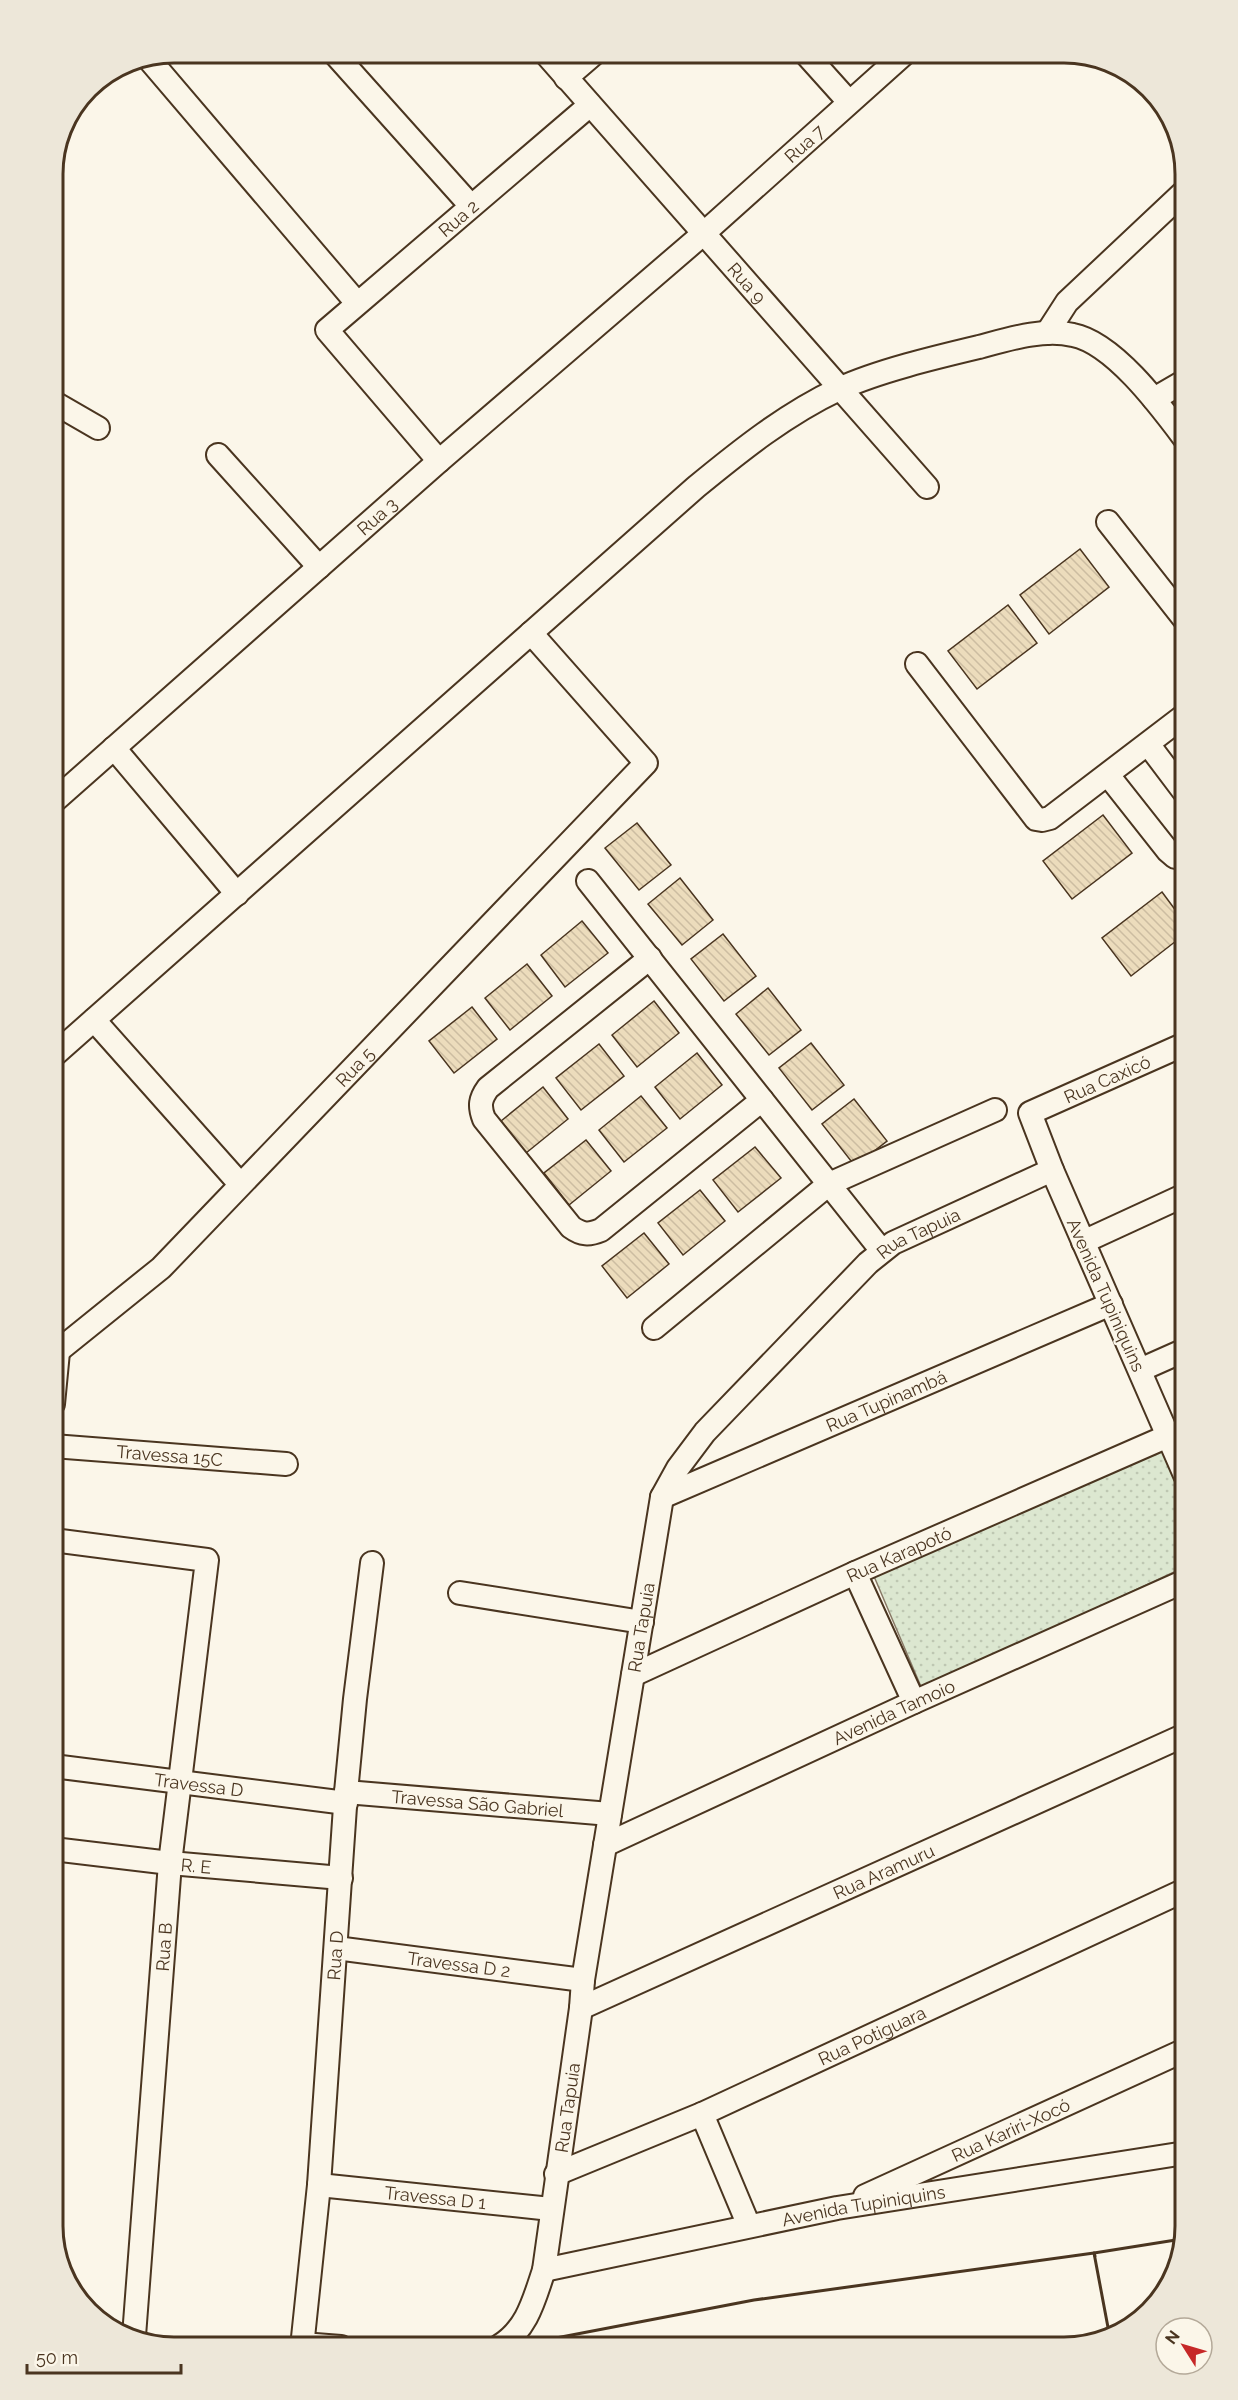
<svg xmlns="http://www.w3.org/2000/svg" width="1238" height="2400" viewBox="0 0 1238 2400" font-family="Raleway,sans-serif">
  <defs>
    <pattern id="grass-dots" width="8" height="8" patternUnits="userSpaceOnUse" patternTransform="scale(1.5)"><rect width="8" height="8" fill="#dce7d0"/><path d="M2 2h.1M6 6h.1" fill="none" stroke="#bec7b2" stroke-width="1.8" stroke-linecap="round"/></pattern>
    <pattern id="building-back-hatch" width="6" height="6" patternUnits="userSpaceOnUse" patternTransform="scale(1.5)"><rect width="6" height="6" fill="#ecdcbc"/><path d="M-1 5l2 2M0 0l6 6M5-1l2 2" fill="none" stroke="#ccbda1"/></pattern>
  </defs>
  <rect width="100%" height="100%" fill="#fbf6e9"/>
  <path fill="url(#grass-dots)" stroke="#887966" stroke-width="1.5" d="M1163,1448L1185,1498V1567L922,1689L873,1574Z"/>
  <g fill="url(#building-back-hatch)" stroke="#4a3520" stroke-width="1.5">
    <path d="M1080,549L1109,587L1049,634L1020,595Z"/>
    <path d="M1008,605L1037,643L977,689L948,651Z"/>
    <path d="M1103,815L1132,853L1072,899L1043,861Z"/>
    <path d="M637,823L671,865L639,890L605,848Z"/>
    <path d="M680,878L713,920L682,945L648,904Z"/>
    <path d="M1162,892L1185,923V934L1131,976L1102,938Z"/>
    <path d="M582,921L608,953L565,987L541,955Z"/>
    <path d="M723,934L756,976L724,1001L691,959Z"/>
    <path d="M527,964L552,996L510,1030L485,998Z"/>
    <path d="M768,988L801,1030L769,1055L736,1014Z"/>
    <path d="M654,1001L679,1033L637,1067L612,1035Z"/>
    <path d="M472,1007L497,1039L454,1073L429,1041Z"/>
    <path d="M811,1043L844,1085L812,1110L779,1068Z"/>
    <path d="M599,1044L624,1076L581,1110L556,1078Z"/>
    <path d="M697,1053L722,1085L680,1119L655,1087Z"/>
    <path d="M543,1087L568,1119L526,1153L501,1121Z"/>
    <path d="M641,1096L667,1128L624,1162L599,1130Z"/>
    <path d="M854,1099L887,1141L855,1166L822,1124Z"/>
    <path d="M586,1140L611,1171L569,1205L544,1173Z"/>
    <path d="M755,1147L781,1178L738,1212L713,1180Z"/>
    <path d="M700,1190L725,1221L683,1255L658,1223Z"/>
    <path d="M644,1233L669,1264L627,1298L602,1266Z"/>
  </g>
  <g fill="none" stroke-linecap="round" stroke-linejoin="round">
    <defs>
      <g id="minor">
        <path d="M334,53L471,206"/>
        <path id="s1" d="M545,53L927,487"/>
        <path d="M805,53L849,102"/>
        <path d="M148,58L357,303"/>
        <path d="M566,78L595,53"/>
        <path d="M1047,333L1067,302L1185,191"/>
        <path d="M1154,399L1185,381"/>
        <path d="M53,402L98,428"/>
        <path d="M218,455L319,567"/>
        <path id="s2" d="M439,461L327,330L590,105"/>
        <path d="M1108,522L1185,620"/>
        <path d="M917,664L1036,819L1042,820L1050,818L1185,715"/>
        <path d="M1148,744L1185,793"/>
        <path d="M114,748L237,894"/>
        <path d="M1108,775L1168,851L1175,857L1185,856"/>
        <path id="s3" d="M53,802L439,461L703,234L905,53"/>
        <path d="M588,881L882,1251"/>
        <path d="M650,958L488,1088C480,1099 479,1106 484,1119L571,1227C582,1235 589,1235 601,1230L762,1100"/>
        <path d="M94,1020L240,1184"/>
        <path d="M53,1056L696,487C741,450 786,414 839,389C878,371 937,357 979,347C1009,339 1043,328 1073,335C1114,343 1161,407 1185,439"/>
        <path d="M1083,1242L1185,1195"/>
        <path d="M654,1328L829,1184L995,1110"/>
        <path id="s4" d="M53,1355L161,1268L646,763L531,633"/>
        <path d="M1140,1370L1185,1350"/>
        <path d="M53,1404L58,1352"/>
        <path id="s5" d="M53,1446L286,1464"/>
        <path id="s6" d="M1185,1475L1052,1170L1030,1113L1185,1044"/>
        <path id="s7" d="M662,1497L1111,1304"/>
        <path d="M53,1540L207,1560L170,1863L134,2336"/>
        <path d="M855,1573L914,1702"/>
        <path d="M460,1593L642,1622"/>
        <path id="s8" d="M633,1675L855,1573L1168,1436"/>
        <path id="s9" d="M53,1766L346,1803"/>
        <path id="s10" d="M346,1792L610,1814"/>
        <path id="s11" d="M605,1845L914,1702L1185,1581"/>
        <path id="s12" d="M53,1849L170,1863L341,1878"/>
        <path id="s13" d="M336,1948L583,1980"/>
        <path id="s14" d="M581,2008L1185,1735"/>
        <path d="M702,2114L749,2226"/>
        <path id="s15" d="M556,2174L702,2114L1185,1890"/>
        <path id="s16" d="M319,2185L551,2209"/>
        <path id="s17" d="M865,2196L1185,2050"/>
        <path id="s18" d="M544,2270L837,2208L1185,2153"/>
        <path d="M302,2344L341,2347"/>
        <path id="s19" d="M302,2347L319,2185L346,1792L355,1699L372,1563"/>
        <path id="s20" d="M498,2347C527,2330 534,2300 544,2270L581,2008L583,1980L662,1497L678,1468L705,1432L868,1263L893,1243L1052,1170"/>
      </g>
    </defs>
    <use href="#minor" stroke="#4a3520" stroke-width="26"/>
    <use href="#minor" stroke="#fbf6e9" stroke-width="22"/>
    <g stroke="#4a3520" stroke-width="3">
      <path d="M1183,395L1179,397L1185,406"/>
      <path d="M1095,2256L1094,2253L1182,2239"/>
      <path d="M557,2347L556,2338L754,2300L1094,2253L1110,2338"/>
    </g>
  </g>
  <g text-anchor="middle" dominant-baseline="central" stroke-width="4.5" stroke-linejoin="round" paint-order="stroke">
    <g font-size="18" fill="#4a3520" stroke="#fbf6e9">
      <text stroke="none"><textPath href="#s3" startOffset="999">Rua 7</textPath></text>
      <text stroke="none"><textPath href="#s2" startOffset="345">Rua 2</textPath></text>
      <text stroke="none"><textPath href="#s1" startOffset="306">Rua 9</textPath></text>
      <text stroke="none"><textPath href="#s3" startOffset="432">Rua 3</textPath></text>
      <text stroke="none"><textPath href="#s4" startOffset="418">Rua 5</textPath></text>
      <text stroke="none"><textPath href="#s6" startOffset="478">Rua Caxicó</textPath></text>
      <text stroke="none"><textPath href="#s20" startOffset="1246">Rua Tapuia</textPath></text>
      <text transform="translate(1106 1295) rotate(66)">Avenida Tupiniquins</text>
      <text stroke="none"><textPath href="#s7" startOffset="244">Rua Tupinambá</textPath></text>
      <text stroke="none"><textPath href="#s5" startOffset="117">Travessa 15C</textPath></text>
      <text stroke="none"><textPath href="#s8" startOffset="292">Rua Karapotó</textPath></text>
      <text stroke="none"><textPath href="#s20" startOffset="742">Rua Tapuia</textPath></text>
      <text stroke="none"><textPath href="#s11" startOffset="318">Avenida Tamoio</textPath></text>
      <text stroke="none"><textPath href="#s9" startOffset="147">Travessa D</textPath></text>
      <text stroke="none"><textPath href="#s10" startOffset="132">Travessa São Gabriel</textPath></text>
      <text stroke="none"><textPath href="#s12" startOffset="144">R. E</textPath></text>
      <text stroke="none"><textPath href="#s14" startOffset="332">Rua Aramuru</textPath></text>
      <text transform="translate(164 1947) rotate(-86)">Rua B</text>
      <text stroke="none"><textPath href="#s19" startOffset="393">Rua D</textPath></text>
      <text stroke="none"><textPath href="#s13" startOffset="124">Travessa D 2</textPath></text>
      <text stroke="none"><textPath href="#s15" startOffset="345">Rua Potiguara</textPath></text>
      <text stroke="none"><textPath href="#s20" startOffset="256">Rua Tapuia</textPath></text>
      <text stroke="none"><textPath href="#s17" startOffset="160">Rua Kariri-Xocó</textPath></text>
      <text stroke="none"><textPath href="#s16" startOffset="117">Travessa D 1</textPath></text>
      <text stroke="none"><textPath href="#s18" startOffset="326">Avenida Tupiniquins</textPath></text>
    </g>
  </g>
  <path d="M0 0H1238V2400H0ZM174 63H1064A111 111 0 0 1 1175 174V2226A111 111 0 0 1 1064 2337H174A111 111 0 0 1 63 2226V174A111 111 0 0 1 174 63Z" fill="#ede7d9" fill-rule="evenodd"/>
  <path fill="none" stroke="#4a3520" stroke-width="3" d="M174 63H1064A111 111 0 0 1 1175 174V2226A111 111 0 0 1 1064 2337H174A111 111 0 0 1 63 2226V174A111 111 0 0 1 174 63Z"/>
  <g transform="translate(1184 2346) rotate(307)"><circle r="28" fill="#fbf6e9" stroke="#b4a999" stroke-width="1.5"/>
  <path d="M0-4.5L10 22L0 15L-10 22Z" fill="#c62828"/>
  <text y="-9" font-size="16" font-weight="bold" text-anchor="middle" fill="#4a3520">N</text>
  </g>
  <path d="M27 2364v9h154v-9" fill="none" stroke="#4a3520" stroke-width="3"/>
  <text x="36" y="2364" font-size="18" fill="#4a3520" stroke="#fbf6e9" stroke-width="4.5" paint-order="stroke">50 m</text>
</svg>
